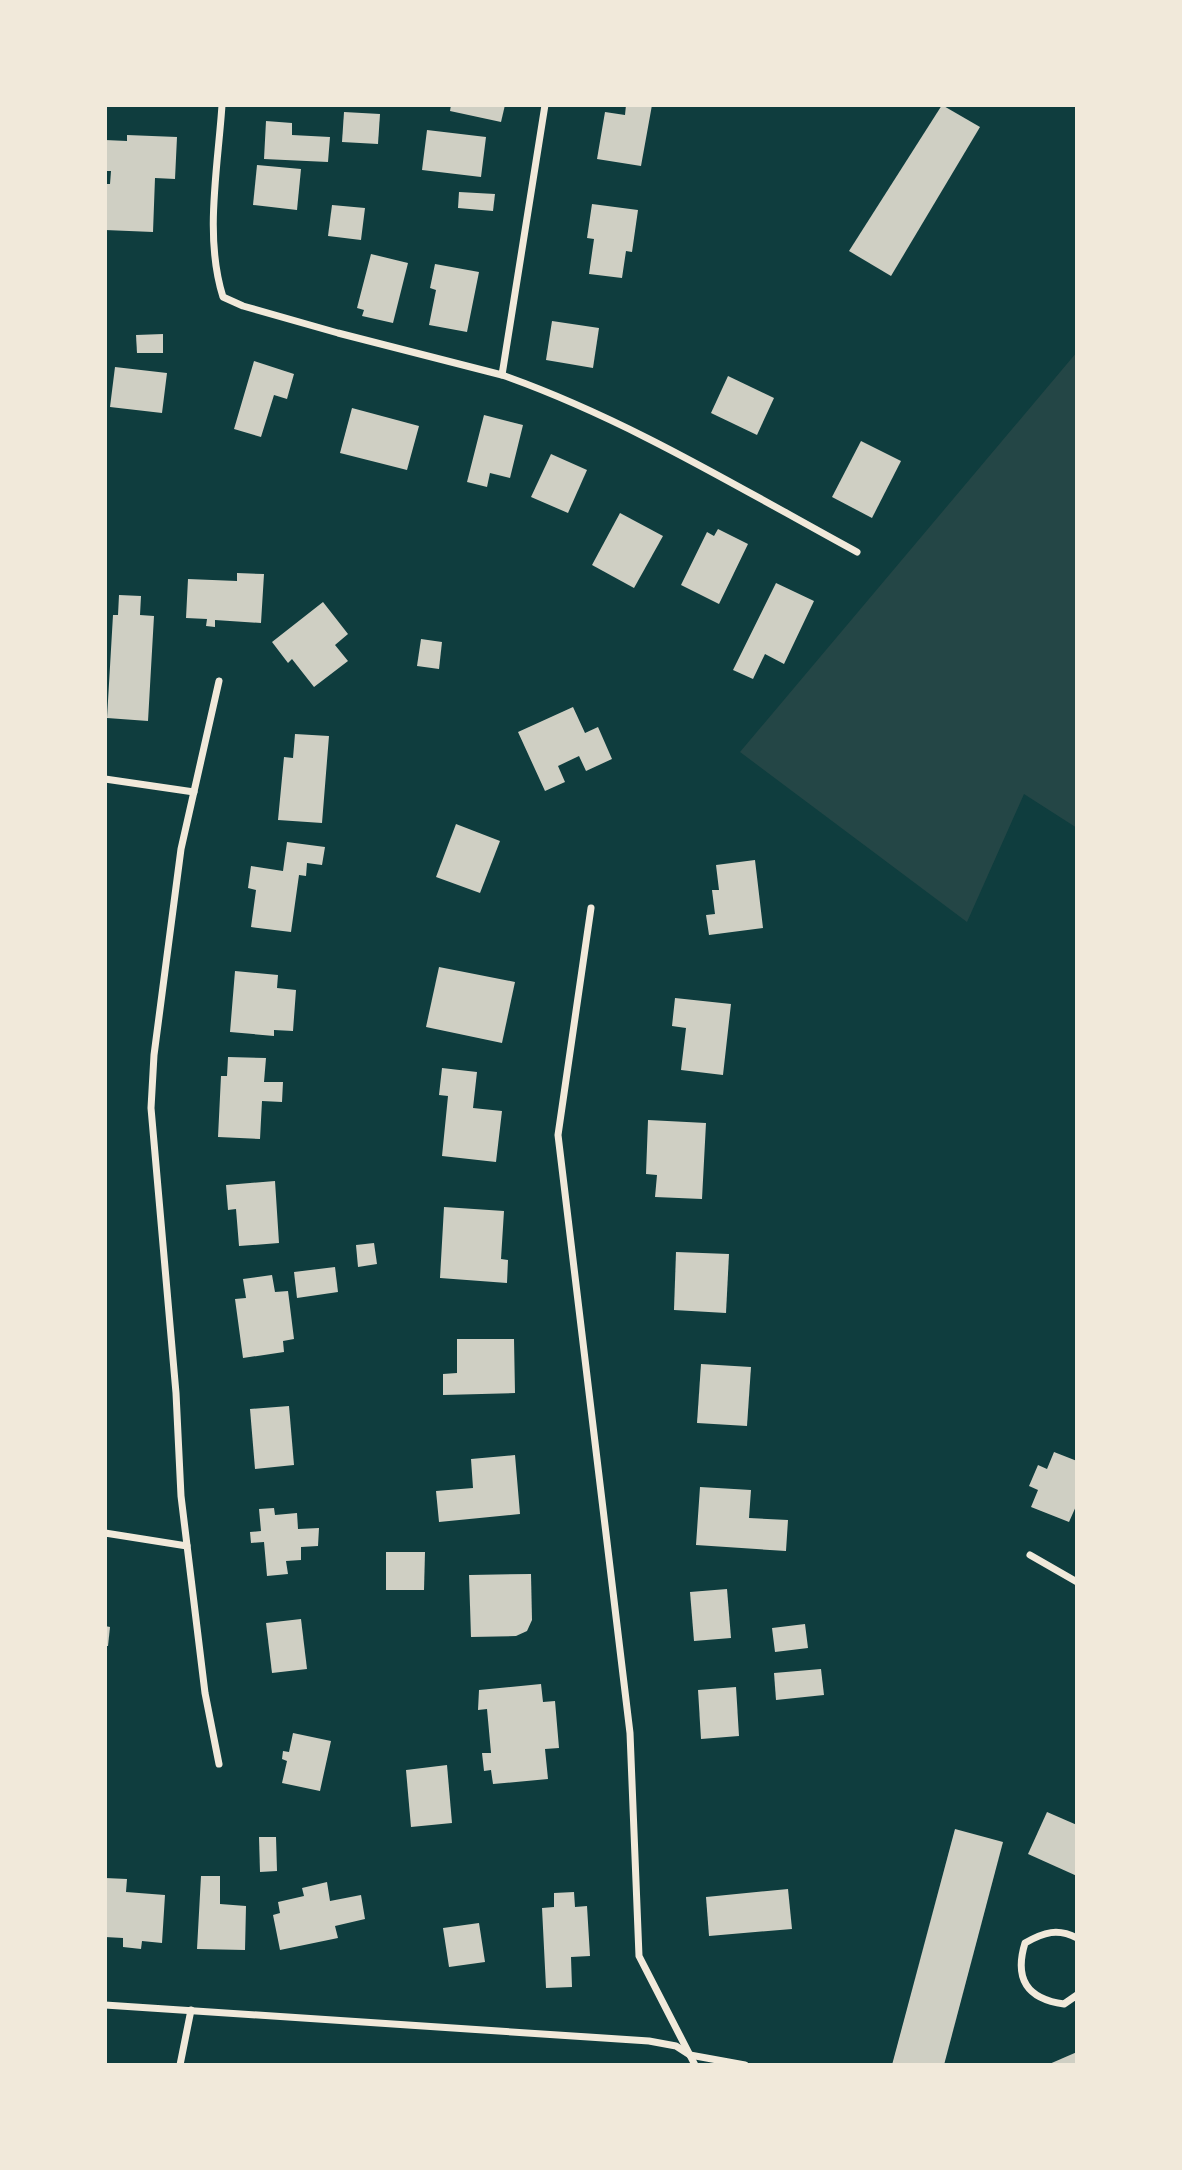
<svg xmlns="http://www.w3.org/2000/svg" width="1182" height="2170" viewBox="0 0 1182 2170" font-family="'Open Sans',sans-serif">
  <rect width="100%" height="100%" fill="#0f3d3e"/>
  <path fill="#244646" d="M1077,352V828L1024,794L967,922L740,752Z"/>
  <g fill="#cfcfc3">
    <path d="M451,105H505L501,122L450,111Z"/>
    <path d="M626,105H652L641,166L597,159L605,112L625,115Z"/>
    <path d="M942,105L980,127L891,276L849,251Z"/>
    <path d="M344,112L380,114L378,144L342,142Z"/>
    <path d="M266,121L292,123V135L330,137L328,162L264,159Z"/>
    <path d="M427,130L486,137L481,177L422,170Z"/>
    <path d="M127,135L177,137L175,179L155,178L153,232L105,230V184H110L111,171H105V140L127,141Z"/>
    <path d="M257,165L301,169L297,210L253,205Z"/>
    <path d="M459,192L495,194L493,211L458,208Z"/>
    <path d="M592,204L638,210L632,252L626,251L622,278L589,274L594,239L587,238Z"/>
    <path d="M332,205L365,208L361,240L328,236Z"/>
    <path d="M371,254L408,263L393,323L362,316L364,310L357,308Z"/>
    <path d="M435,264L479,272L467,332L429,325L436,290L430,288Z"/>
    <path d="M552,321L599,328L593,368L546,360Z"/>
    <path d="M163,334V353H137L136,335Z"/>
    <path d="M254,361L294,374L287,399L274,395L261,437L234,429Z"/>
    <path d="M115,367L167,373L162,413L110,407Z"/>
    <path d="M728,376L774,398L757,435L711,413Z"/>
    <path d="M352,408L419,426L407,470L340,453Z"/>
    <path d="M484,415L523,425L510,478L490,473L487,487L467,482Z"/>
    <path d="M861,441L901,461L872,518L832,497Z"/>
    <path d="M551,454L587,470L568,513L531,497Z"/>
    <path d="M620,513L663,536L634,588L592,565Z"/>
    <path d="M718,529L748,544L719,604L681,585L707,532L714,536Z"/>
    <path d="M237,573L264,574L261,623L215,620V627L206,626L207,619L186,618L188,579L237,581Z"/>
    <path d="M776,583L814,601L784,664L765,654L753,679L733,670Z"/>
    <path d="M119,595L141,596L140,615L154,616L148,721L107,718L113,615H118Z"/>
    <path d="M323,602L348,634L335,645L348,661L314,687L292,659L288,663L272,642Z"/>
    <path d="M421,639L442,642L439,669L417,666Z"/>
    <path d="M573,707L585,733L598,727L612,759L586,771L579,756L558,766L565,782L545,791L518,732Z"/>
    <path d="M295,734L329,736L322,823L278,820L284,757L293,758Z"/>
    <path d="M456,824L500,841L480,893L436,877Z"/>
    <path d="M287,842L325,847L322,865L307,863L306,876L299,875L291,932L251,927L256,890L248,888L251,866L283,871Z"/>
    <path d="M755,860L763,928L709,935L706,915L715,914L712,890H719L716,865Z"/>
    <path d="M439,967L515,982L502,1043L426,1027Z"/>
    <path d="M235,971L278,975L277,988L296,990L293,1031L274,1030V1036L230,1032Z"/>
    <path d="M675,998L731,1004L723,1075L681,1070L686,1028L672,1026Z"/>
    <path d="M228,1057L266,1058L264,1082H283L282,1102L262,1101L260,1139L218,1137L221,1076H227Z"/>
    <path d="M442,1068L477,1072L473,1108L502,1111L496,1162L442,1156L448,1096L439,1095Z"/>
    <path d="M648,1120L706,1123L702,1199L655,1197L657,1175L646,1174Z"/>
    <path d="M275,1181L279,1243L239,1246L236,1209L228,1210L226,1185Z"/>
    <path d="M444,1207L504,1211L501,1259L508,1260L507,1283L440,1278Z"/>
    <path d="M374,1243L377,1264L358,1267L356,1245Z"/>
    <path d="M676,1252L729,1254L726,1313L674,1310Z"/>
    <path d="M335,1267L338,1292L297,1298L294,1272Z"/>
    <path d="M272,1275L275,1292L288,1291L294,1339L283,1341L284,1352L243,1358L235,1299L246,1298L243,1279Z"/>
    <path d="M457,1339H514L515,1393L443,1395V1374L457,1373Z"/>
    <path d="M701,1364L751,1367L747,1426L697,1423Z"/>
    <path d="M289,1406L294,1465L255,1469L250,1409Z"/>
    <path d="M1054,1452L1077,1461V1504L1069,1522L1031,1507L1038,1490L1029,1486L1038,1465L1047,1469Z"/>
    <path d="M515,1455L520,1514L439,1522L436,1491L473,1488L471,1459Z"/>
    <path d="M700,1487L751,1490L749,1518L788,1520L786,1551L696,1545Z"/>
    <path d="M274,1508L275,1515L297,1513L298,1529L319,1528L318,1546L301,1547V1560L286,1561L288,1574L267,1576L264,1542L251,1543L250,1532L261,1531L259,1509Z"/>
    <path d="M386,1552H425L424,1590H386Z"/>
    <path d="M531,1574L532,1620L527,1631L516,1636L471,1637L469,1575Z"/>
    <path d="M727,1589L731,1638L694,1641L690,1592Z"/>
    <path d="M301,1619L307,1669L272,1673L266,1623Z"/>
    <path d="M805,1624L808,1648L775,1652L772,1628Z"/>
    <path d="M105,1626L110,1627L108,1646H105Z"/>
    <path d="M821,1669L824,1695L776,1700L774,1673Z"/>
    <path d="M541,1684L543,1702L555,1701L559,1748L545,1749L548,1779L493,1784L491,1770L484,1771L482,1753H491L487,1709L478,1710L479,1690Z"/>
    <path d="M736,1687L739,1736L701,1739L698,1690Z"/>
    <path d="M293,1733L331,1741L320,1791L282,1783L287,1761L282,1759L283,1751L289,1752Z"/>
    <path d="M447,1765L452,1823L411,1827L406,1770Z"/>
    <path d="M1047,1812L1077,1825V1876L1028,1854Z"/>
    <path d="M955,1829L1003,1842L944,2065H892Z"/>
    <path d="M259,1837H276L277,1871L260,1872Z"/>
    <path d="M201,1876H220V1904L246,1906L245,1950L197,1949Z"/>
    <path d="M105,1878L127,1879L126,1892L165,1895L162,1943L142,1941L141,1949L123,1947V1938L105,1937Z"/>
    <path d="M327,1882L330,1901L361,1895L365,1919L335,1926L338,1938L280,1950L273,1915L280,1913L278,1902L304,1896L302,1888Z"/>
    <path d="M788,1889L792,1929L709,1936L706,1897Z"/>
    <path d="M574,1892L575,1907L587,1906L590,1956L571,1957L572,1987L546,1988L542,1908L554,1907V1893Z"/>
    <path d="M479,1923L485,1962L449,1967L443,1928Z"/>
    <path d="M1077,2052V2065H1047Z"/>
  </g>
  <g fill="none" stroke-linecap="round" stroke-linejoin="round">
    <g stroke="#f1e9da" stroke-width="7">
      <path d="M222,105C218,167 204,237 223,297L243,306L338,333L502,375L545,105"/>
      <path d="M502,375C627,419 741,489 857,552"/>
      <path d="M219,681L181,849L154,1055L151,1108L176,1393L181,1496L205,1693L219,1764"/>
      <path d="M105,779L194,792"/>
      <path d="M591,908L558,1135L630,1733L639,1956L695,2065"/>
      <path d="M105,1533L187,1546"/>
      <path d="M1030,1555L1077,1582"/>
      <path d="M1077,1938C1058,1928 1044,1932 1025,1943C1014,1979 1027,1999 1064,2004L1077,1995"/>
      <path d="M105,2005L649,2041L676,2046L690,2055L745,2065"/>
      <path d="M180,2065L191,2010"/>
    </g>
  </g>
  <rect width="1182" height="2170" fill="none" stroke="#f1e9da" stroke-width="214"/>
</svg>
